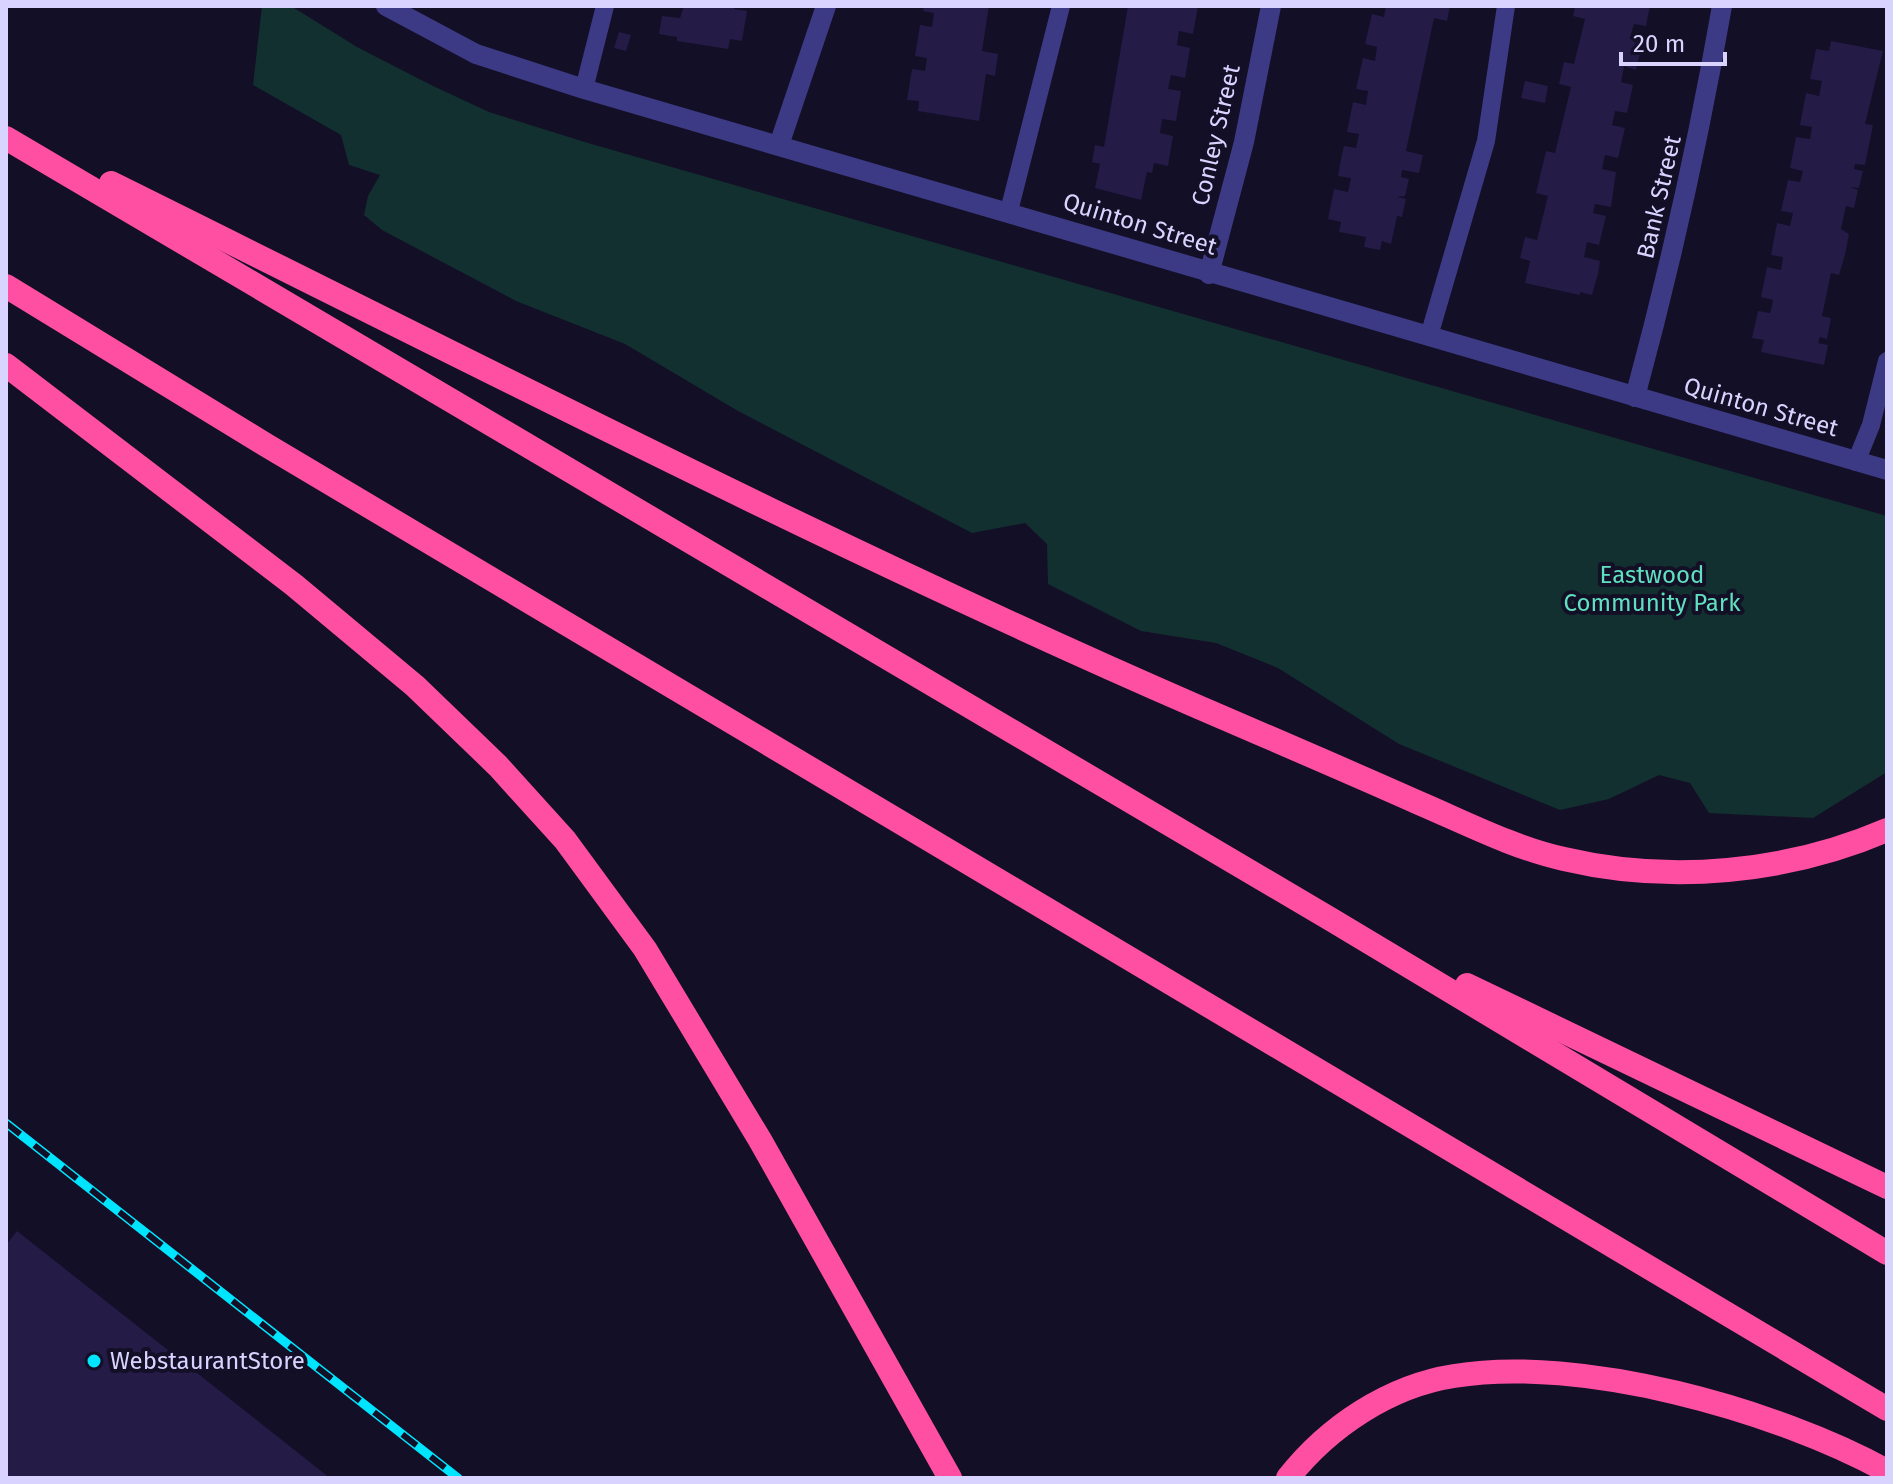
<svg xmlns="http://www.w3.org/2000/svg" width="1893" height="1484" viewBox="0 0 1893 1484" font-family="'Fira Sans',sans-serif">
  <rect width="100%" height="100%" fill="#130f26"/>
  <path fill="#12302f" d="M262,6H291L357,47L431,85L489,112L588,143L1887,516V772L1813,818L1709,813L1690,783L1659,775L1609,799L1560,810L1399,744L1278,668L1216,643L1141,631L1048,584L1047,544L1025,523L972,533L738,411L625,344L516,301L382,230L364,215L368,196L380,175L349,165L341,135L253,85Z"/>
  <g fill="#241b47">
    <path d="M684,6H735L734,9L747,11L742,41L730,39L728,49L677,41V37L659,34L662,16L680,18Z"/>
    <path d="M924,6H989L982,51L998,54L995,76L986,74L979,121L918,111L919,101L907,100L912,69L925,71L927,58L915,56L920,25L932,27L934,13L923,11Z"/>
    <path d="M1128,6H1198L1193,34L1179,31L1177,45L1190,48L1185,78L1171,75L1168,89L1181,91L1176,121L1162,119L1160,133L1173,136L1168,166L1154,163L1152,173L1147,172L1141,200L1095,188L1100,164L1092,162L1095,145L1104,147Z"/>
    <path d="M1386,6H1450L1447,21L1434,18L1406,151L1423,155L1419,173L1402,170L1401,177L1409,179L1405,196L1397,197L1406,199L1402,217L1397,216L1391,244L1382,241L1380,250L1364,247L1366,237L1339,232L1341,222L1328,219L1334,189L1348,192L1351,178L1338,176L1341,159L1344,146L1356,148L1359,134L1347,132L1353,102L1366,105L1368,91L1356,89L1363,58L1375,61L1377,47L1365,44L1372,14L1384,17Z"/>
    <path d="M1575,6H1650L1646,26L1634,24L1630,38L1643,41L1636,70L1624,66L1623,72L1621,82L1633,85L1627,113L1615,111L1614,116L1612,125L1625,128L1618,158L1605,155L1602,169L1616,172L1611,207L1595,204L1593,213L1606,216L1599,245L1587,242L1584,257L1600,261L1598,274L1592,295L1580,292V295L1525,283L1530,261L1520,258L1525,237L1537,240L1548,196L1536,193L1546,151L1555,153L1571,87L1559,84L1564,62L1574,64L1585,19L1573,16Z"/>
    <path d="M619,32L631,35L626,51L614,48Z"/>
    <path d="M1831,41L1883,51L1865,124L1873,125L1865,165L1855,164L1854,169L1863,171L1859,188L1850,187L1858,190L1854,208L1846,206L1841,229L1849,234L1845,255L1839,275L1831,273L1822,316L1831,318L1827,339L1820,337L1818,343L1828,345L1824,365L1761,352L1764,340L1752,338L1758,311L1770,313L1772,306L1773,300L1761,297L1767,267L1781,270L1783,257L1771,255L1777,223L1790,226L1793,213L1781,211L1788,180L1800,182L1803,171L1790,168L1796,137L1810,139L1812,127L1800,125L1806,93L1819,96L1822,81L1810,79L1816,49L1829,51Z"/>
    <path d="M1525,81L1548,86L1545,103L1521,98Z"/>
    <path d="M17,1231L330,1478H6V1245Z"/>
  </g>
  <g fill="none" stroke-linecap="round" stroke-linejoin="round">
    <g stroke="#3d3a85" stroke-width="18">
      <path d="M584,89L605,6"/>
      <path d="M1009,211L1061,6"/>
      <path d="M1429,336L1486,141L1506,6"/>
      <path d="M1856,462L1871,425L1887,361"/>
    </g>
    <g stroke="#3d3a85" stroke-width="20">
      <path d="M386,6L476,54L584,89L1887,470"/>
      <path d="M779,145L826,6"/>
      <path d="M1209,274L1244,142L1271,6"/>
      <path d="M1635,397C1670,268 1699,138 1722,6"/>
    </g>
    <g stroke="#ff4fa3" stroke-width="24">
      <path d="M6,138L1332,920L1887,1253"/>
      <path d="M111,183C471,361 828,546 1196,706C1270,738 1345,770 1419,803C1466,823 1514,848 1564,859C1670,884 1787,873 1887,830"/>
      <path d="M6,286L266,445L1887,1409"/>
      <path d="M6,365L294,585L415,686L498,766L565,840L645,949L760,1140L950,1478"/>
      <path d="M1467,985L1887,1187"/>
      <path d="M1288,1478C1328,1427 1389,1386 1454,1376C1581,1355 1776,1410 1887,1471"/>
    </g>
    <defs>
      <path id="rail" d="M6,1123L458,1478"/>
    </defs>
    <use href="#rail" stroke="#00e5ff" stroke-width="9"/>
    <use href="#rail" stroke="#130f26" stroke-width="6" stroke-dasharray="18" stroke-linecap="butt"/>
  </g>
  <circle fill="#00e5ff" stroke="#130f26" stroke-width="3" cx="94" cy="1361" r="8"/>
  <g text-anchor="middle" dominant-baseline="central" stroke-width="8" stroke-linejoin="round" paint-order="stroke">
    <g font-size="24" fill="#d9d4ff" stroke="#130f26">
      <text transform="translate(1216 135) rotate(-77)">Conley Street</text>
      <text transform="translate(1659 197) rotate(-77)">Bank Street</text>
      <text transform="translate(1140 224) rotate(17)">Quinton Street</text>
      <text transform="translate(1761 407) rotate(16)">Quinton Street</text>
    </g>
    <g font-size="24" fill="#5fe0c0" stroke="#130f26">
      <text x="1652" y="575">Eastwood<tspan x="1652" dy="28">Community Park</tspan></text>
    </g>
    <g font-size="24" fill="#d9d4ff" stroke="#130f26" text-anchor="start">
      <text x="110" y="1361">WebstaurantStore</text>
    </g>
  </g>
  <rect width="1893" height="1484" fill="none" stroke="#d9d4ff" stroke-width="16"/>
  <path d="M1621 52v12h104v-12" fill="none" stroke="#d9d4ff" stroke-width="4"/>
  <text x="1633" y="52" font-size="24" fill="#d9d4ff" stroke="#130f26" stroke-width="6" paint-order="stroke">20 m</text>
</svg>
